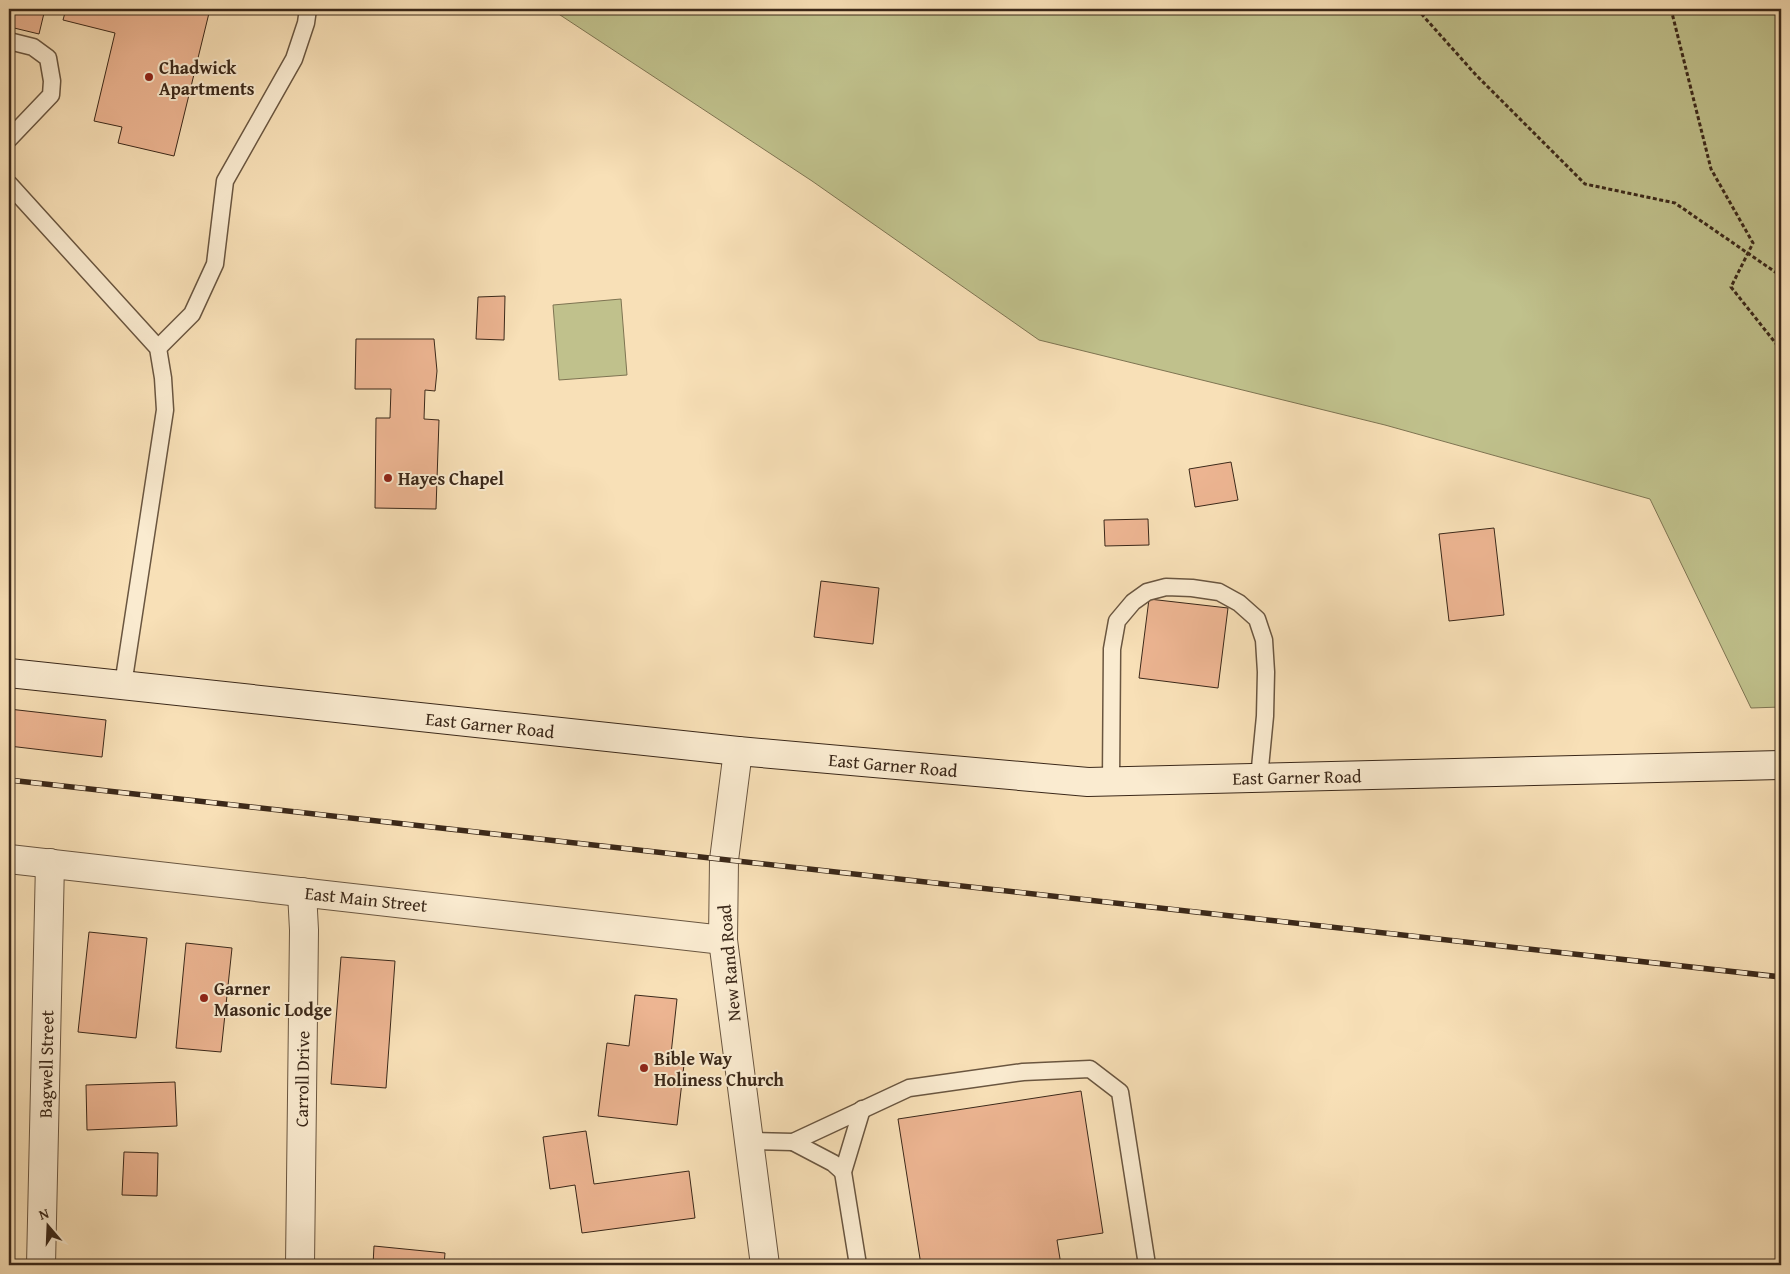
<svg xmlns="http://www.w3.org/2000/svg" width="1790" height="1274" viewBox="0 0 1790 1274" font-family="'Gentium Book Plus',serif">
  <rect width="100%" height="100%" fill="#f8e0b7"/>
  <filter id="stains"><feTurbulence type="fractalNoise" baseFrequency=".004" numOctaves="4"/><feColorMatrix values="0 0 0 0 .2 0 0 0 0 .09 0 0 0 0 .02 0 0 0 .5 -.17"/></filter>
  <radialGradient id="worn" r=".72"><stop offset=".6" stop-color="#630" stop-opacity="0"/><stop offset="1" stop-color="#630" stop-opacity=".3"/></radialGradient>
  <g fill="#c0c18c" stroke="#7e7452">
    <path d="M551,9H1781V707L1751,708L1650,499L1385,425L1039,340L812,181Z"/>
    <path d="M621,299L627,375L559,380L553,305Z"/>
  </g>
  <g fill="#edb592" stroke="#3b2819">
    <path d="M15,9H45L39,34L10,27Z"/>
    <path d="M66,9H210L174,156L118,143L122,127L94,121L115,33L63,20Z"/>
    <path d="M505,296L504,340L476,339L478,297Z"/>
    <path d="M356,339H434L437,371L435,391L425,390L424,419L439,420L436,509L375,508L376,418H390L391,389H355Z"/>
    <path d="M1231,462L1238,500L1195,507L1189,469Z"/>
    <path d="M1148,519L1149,545L1105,546L1104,520Z"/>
    <path d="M1494,528L1504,615L1449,621L1439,534Z"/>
    <path d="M821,581L879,588L873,644L814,637Z"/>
    <path d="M1149,599L1228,608L1218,688L1139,678Z"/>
    <path d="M9,709L106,720L102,757L9,746Z"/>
    <path d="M89,932L147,938L136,1038L78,1032Z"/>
    <path d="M186,943L232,948L221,1052L176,1048Z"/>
    <path d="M341,957L395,961L386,1088L331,1084Z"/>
    <path d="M635,995L677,999L671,1054L685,1056L677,1125L598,1116L607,1043L629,1046Z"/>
    <path d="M175,1082L177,1126L87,1130L86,1085Z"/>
    <path d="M1081,1091L1103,1233L1057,1240L1061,1265H921L898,1119Z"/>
    <path d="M586,1131L594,1184L689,1171L695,1218L582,1233L575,1185L550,1189L543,1137Z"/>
    <path d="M124,1152L158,1153L157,1196L122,1195Z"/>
    <path d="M374,1246L445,1253L444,1265H373Z"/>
  </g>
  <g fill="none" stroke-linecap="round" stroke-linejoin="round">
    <defs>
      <g id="service">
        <path d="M9,41L33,47L48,58L52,81L51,95L9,139"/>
        <path d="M9,184L158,348L163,378L165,410L123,685"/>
        <path d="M158,348L192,314L215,264L225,181L294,59L306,23L308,9"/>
        <path d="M1111,782L1112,649L1117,621L1133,602L1147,592L1166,587L1192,588L1219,592L1239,603L1257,619L1264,640L1266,672L1265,716L1259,778"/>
        <path d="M749,1141L793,1142L909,1088L1023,1072L1090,1069L1120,1092L1147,1265"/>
        <path d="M793,1142L833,1163L843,1172"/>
        <path d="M858,1265L843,1172L862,1109"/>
      </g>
      <g id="minor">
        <path d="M41,1265L50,863"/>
        <path d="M300,1265L304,930L302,892"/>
      </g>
      <g id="tertiary">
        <path d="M738,751L724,860L723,940L765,1265"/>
        <path d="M9,859L723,940"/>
      </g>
      <path id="secondary" d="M9,673L738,751L1088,782L1781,765"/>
    </defs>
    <use href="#service" stroke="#6a5640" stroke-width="19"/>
    <use href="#minor" stroke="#6a5640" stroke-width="30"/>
    <use href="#tertiary" stroke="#6a5640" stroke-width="30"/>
    <use href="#secondary" stroke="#3b2819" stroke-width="30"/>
    <g stroke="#3b2819" stroke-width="3" stroke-dasharray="4 2.5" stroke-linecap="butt">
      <path d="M1417,9L1476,75L1585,184L1675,203L1781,276"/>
      <path d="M1671,9L1711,169L1753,243L1731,287L1781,350"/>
    </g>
    <use href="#service" stroke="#faebd0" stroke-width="16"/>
    <use href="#minor" stroke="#faebd0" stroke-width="28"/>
    <use href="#tertiary" stroke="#faebd0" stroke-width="28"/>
    <use href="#secondary" stroke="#faebd0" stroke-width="28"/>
    <defs>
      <path id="rail" d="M9,780L1781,977"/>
    </defs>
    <use href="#rail" stroke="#3b2819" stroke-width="5.5"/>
    <use href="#rail" stroke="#faebd0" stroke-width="4" stroke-dasharray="11" stroke-linecap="butt"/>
  </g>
  <g fill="#8f2418" stroke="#faebd0" stroke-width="2">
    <circle cx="149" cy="77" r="5"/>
    <circle cx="388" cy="478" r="5"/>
    <circle cx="204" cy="998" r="5"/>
    <circle cx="644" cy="1068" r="5"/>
  </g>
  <g text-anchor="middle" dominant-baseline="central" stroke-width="4" stroke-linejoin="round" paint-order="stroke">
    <g font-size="18" font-weight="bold" fill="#3b2819" stroke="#faebd0" text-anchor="start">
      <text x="159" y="67">Chadwick<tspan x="159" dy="21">Apartments</tspan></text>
      <text x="398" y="478">Hayes Chapel</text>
      <text x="214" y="988">Garner<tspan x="214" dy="21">Masonic Lodge</tspan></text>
      <text x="654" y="1058">Bible Way<tspan x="654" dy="21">Holiness Church</tspan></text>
    </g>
    <g font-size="18" fill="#3b2819" stroke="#faebd0">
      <text transform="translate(490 725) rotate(6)">East Garner Road</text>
      <text transform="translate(893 765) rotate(5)">East Garner Road</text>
      <text transform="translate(1297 777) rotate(-1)">East Garner Road</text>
      <text transform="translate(366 899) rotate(6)">East Main Street</text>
      <text transform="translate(729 963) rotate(-95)">New Rand Road</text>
      <text transform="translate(46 1064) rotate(-89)">Bagwell Street</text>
      <text transform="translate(302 1079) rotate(-89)">Carroll Drive</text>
    </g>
  </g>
  <rect width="1790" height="1274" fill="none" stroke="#f8e0b7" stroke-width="30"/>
  <rect x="10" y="10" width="1770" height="1254" fill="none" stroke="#3b2819" stroke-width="2.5"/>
  <rect x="15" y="15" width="1760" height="1244" fill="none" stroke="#3b2819"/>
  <g transform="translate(48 1226) rotate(341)" stroke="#faebd0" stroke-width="4" paint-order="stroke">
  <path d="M0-4L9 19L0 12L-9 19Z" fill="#3b2819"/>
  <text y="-8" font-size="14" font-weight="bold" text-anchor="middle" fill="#3b2819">N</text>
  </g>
  <rect width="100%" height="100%" filter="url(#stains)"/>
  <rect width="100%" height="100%" fill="url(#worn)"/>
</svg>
